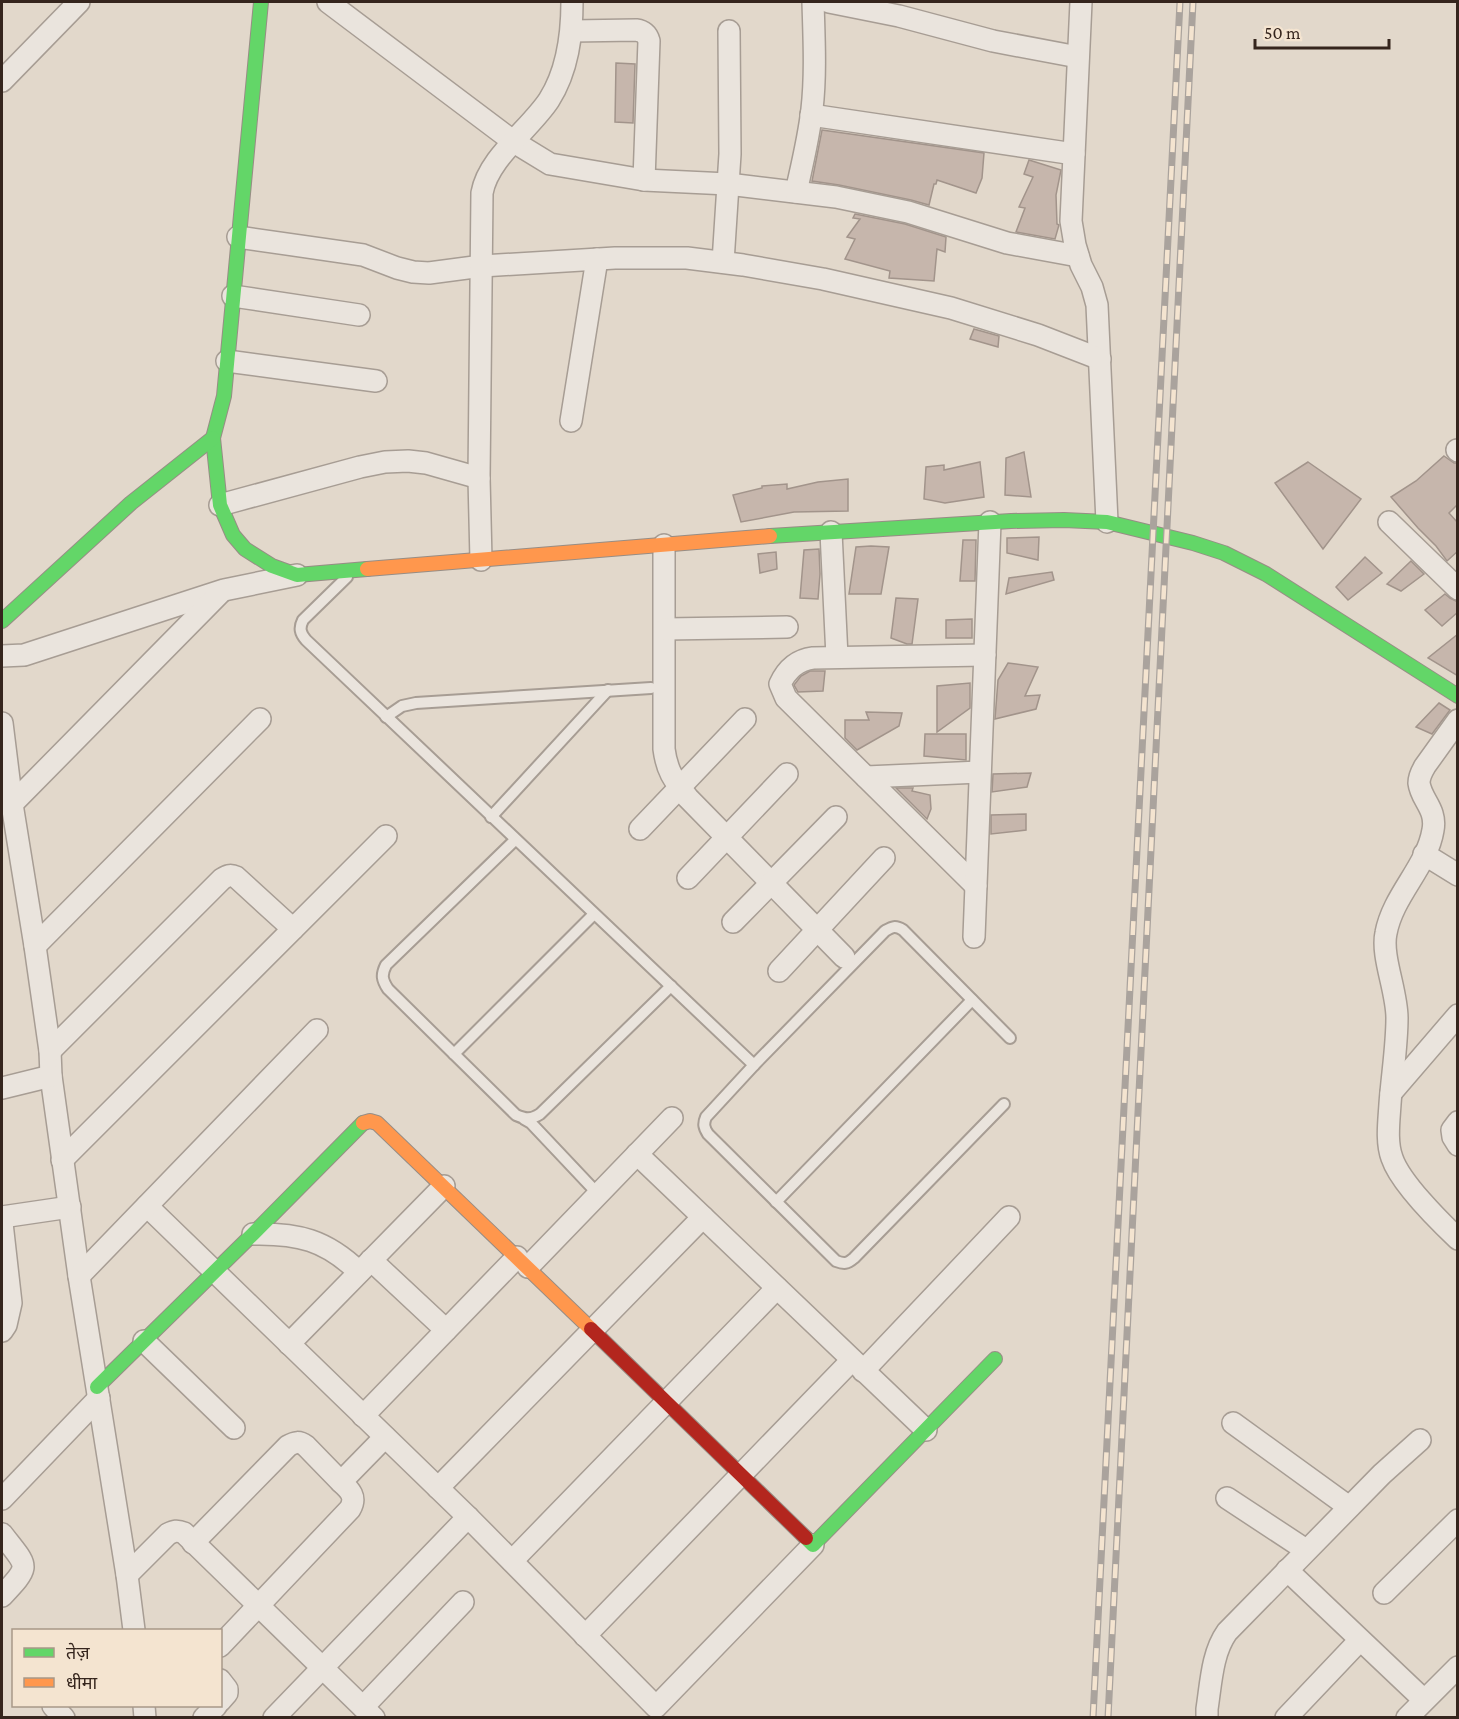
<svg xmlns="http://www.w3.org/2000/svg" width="1459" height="1719" viewBox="0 0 1459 1719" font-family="'Crimson Pro','Noto Sans Devanagari',serif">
  <rect width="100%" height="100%" fill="#e2d8cb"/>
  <g fill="#c6b6ac" stroke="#a2948b" stroke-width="1.5">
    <path d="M616,63L635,64L633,123L615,122Z"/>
    <path d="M822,130L984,153L982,178L976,193L937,180L936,184H934L929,205L911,200L839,185L812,181Z"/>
    <path d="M1029,160L1061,170L1056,195L1057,224L1059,225L1055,239L1016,232L1025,208L1019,207L1033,177L1024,174Z"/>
    <path d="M855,214L905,224L946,237L945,252L937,249L934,281L889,278L890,271L845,259L855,239L847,237L860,219L853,218Z"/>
    <path d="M974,329L999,336L998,347L970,339Z"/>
    <path d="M1024,452L1031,497L1005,495L1006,458Z"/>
    <path d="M1444,456L1454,463H1458V504L1449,513L1458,523V551L1447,561L1436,546L1418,528L1391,497L1416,481Z"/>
    <path d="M980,462L984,497L945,503L924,499L926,467L944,465V470Z"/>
    <path d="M1308,462L1361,499L1323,549L1275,483Z"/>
    <path d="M848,479V511L794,512L741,522L733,495L762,488V486L787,484V489L818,482Z"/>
    <path d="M1039,537L1038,560L1007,553V538Z"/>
    <path d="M963,540H976L975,581H960Z"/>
    <path d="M871,546L889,547L881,594H849L856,547Z"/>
    <path d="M819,549L820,574L818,599L800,598L804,550Z"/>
    <path d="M776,552L777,569L760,573L758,554Z"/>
    <path d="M1365,557L1382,573L1348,600L1336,587Z"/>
    <path d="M1411,561L1424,574L1401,591L1387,584Z"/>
    <path d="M1052,572L1054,580L1006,594L1009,578Z"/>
    <path d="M1445,594L1450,598L1458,602V612L1442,626L1425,610Z"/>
    <path d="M896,598L918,599L912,644H907L891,638Z"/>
    <path d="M972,619V638H946V620Z"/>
    <path d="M1458,634V676L1428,658Z"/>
    <path d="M1008,663L1038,667L1025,696L1040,695L1036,709L995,719L998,680Z"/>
    <path d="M810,671H825L823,691L798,692L794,685L801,676Z"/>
    <path d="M970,683V708L937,732V686Z"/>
    <path d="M1439,703L1450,710L1432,734L1416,727Z"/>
    <path d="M866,712L902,713L899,726L857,750L845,738V720H869Z"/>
    <path d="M925,734H966V760L924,756Z"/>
    <path d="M1031,773L1027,787L992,792L993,774Z"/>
    <path d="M896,788H913L912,791L930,795L931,809L927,819Z"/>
    <path d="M1026,814V830L991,834V815Z"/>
  </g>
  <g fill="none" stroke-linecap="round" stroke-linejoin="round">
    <defs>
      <g id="lane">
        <path d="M347,577L303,620C299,628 300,633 306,640L754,1065L885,931C892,927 895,925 903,930L1010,1038"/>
        <path d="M386,717L402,706L416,703L651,688"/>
        <path d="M491,817L608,690"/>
        <path d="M515,840L386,965C381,975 382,980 388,989L516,1115C525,1119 531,1120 540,1114L671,986"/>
        <path d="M454,1054L594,914"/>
        <path d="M754,1065L706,1117C703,1124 704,1128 708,1134L836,1261C844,1264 847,1264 854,1258L1004,1104"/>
        <path d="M524,1119L531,1123L598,1194"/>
        <path d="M776,1202L972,1000"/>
      </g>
      <g id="street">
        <path d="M328,2L514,142L550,164L644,180L728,184L836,197L908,212L1007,243L1078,256"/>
        <path d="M829,2L899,16L993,41L1078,57"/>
        <path d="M1081,2L1071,221L1075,245L1081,265L1092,287L1097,305L1107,522"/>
        <path d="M572,31L636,30C643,31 647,34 649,41L644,180"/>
        <path d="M2,81L79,2"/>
        <path d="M811,115L1074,154"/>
        <path d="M796,192C802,165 809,137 812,109C816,74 814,37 813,2"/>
        <path d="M238,237L363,255L397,268L413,272L429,273L482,266L615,258H687L743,265L823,279L951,308L1038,335L1100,359"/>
        <path d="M723,262L730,154L729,31"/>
        <path d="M233,296L359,315"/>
        <path d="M227,361L376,381"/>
        <path d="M571,421L597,259"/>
        <path d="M1457,450L1458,451"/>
        <path d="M220,505L360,467L385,462L408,461L426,463L479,478"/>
        <path d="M1389,522L1458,589"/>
        <path d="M831,532L837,657"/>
        <path d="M664,545V749C667,772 674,780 688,798L844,957"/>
        <path d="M481,560L479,478L482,193C488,158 530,129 549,100C568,70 572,35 572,2"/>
        <path d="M665,629L787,627"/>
        <path d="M2,656L24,655L224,590L297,575"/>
        <path d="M1458,720L1425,766C1422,771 1419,777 1419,783C1421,800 1437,809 1433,830C1427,867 1393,895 1386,933C1381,956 1397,991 1397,1018C1397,1046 1392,1076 1390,1104C1389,1121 1386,1142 1392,1158C1400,1182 1439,1221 1458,1239"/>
        <path d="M2,723L12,804L35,946L50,1051L51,1076L79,1276L127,1575L134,1630"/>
        <path d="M866,777L980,772"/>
        <path d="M12,804L221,592"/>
        <path d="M640,829L745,719"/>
        <path d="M1424,854L1458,875"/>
        <path d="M688,878L787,774"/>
        <path d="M976,886L786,698L780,684C787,669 797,660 813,658L985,655"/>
        <path d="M733,922L836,817"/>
        <path d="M974,937L990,522"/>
        <path d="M35,946L260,719"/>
        <path d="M779,971L884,858"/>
        <path d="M50,1051L222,879C227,876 230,874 236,877L293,929"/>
        <path d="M2,1088L51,1076"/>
        <path d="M1391,1093L1458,1015"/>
        <path d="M1458,1122L1452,1130L1453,1137L1458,1145"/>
        <path d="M637,1154L926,1430"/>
        <path d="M62,1160L386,836"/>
        <path d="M147,1206L468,1517L656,1707L813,1545"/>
        <path d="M2,1217L70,1207"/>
        <path d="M2,1223L11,1303L6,1325L2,1331"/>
        <path d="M253,1234C298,1233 326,1240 359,1272"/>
        <path d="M371,1260L446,1330"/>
        <path d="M528,1267L672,1118"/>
        <path d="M79,1276L317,1030"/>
        <path d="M144,1341L234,1428"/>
        <path d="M289,1344L444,1186"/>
        <path d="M863,1371L1009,1217"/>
        <path d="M363,1416L517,1257"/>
        <path d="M1233,1423L1349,1507"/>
        <path d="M438,1488L703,1217"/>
        <path d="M1227,1498L1306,1550"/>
        <path d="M2,1499L99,1398"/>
        <path d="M2,1534C28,1568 32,1564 2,1596"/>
        <path d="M193,1543L288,1446C295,1442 299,1441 306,1446L341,1482L385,1437"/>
        <path d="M512,1561L777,1288"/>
        <path d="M1287,1570L1424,1700"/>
        <path d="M127,1575L168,1534C174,1531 177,1530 184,1533L374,1718"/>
        <path d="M1384,1593L1458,1520"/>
        <path d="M585,1636L852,1360"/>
        <path d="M220,1646L350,1509C357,1497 350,1490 341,1482"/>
        <path d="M220,1680L227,1689V1693L220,1701"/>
        <path d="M53,1706L64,1718"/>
        <path d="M144,1706L145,1718"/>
        <path d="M363,1707L463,1602"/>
        <path d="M204,1718L216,1706"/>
        <path d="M274,1718L468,1517"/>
        <path d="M1207,1718V1709C1211,1683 1212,1653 1227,1632L1382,1474L1420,1440"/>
        <path d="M1286,1718L1360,1640"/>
        <path d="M1407,1718L1458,1667"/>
      </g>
      <g id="fast">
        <path d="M261,2L224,396L213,438L220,505L233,535L245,549L272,566L297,575L367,569"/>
        <path d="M770,536L1011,521L1064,520L1107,522L1193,543L1224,553L1266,574L1458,696"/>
        <path d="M2,621L131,503L213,438"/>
        <path d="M97,1387L253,1234L363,1123"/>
        <path d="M806,1538L813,1545L995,1359"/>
      </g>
      <g id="slow">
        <path d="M367,569L770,536"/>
        <path d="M363,1123L370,1121L377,1123L591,1329"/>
      </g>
      <path id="jam" d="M591,1329L806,1538"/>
    </defs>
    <use href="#lane" stroke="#a79d94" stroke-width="14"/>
    <use href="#street" stroke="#a79d94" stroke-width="24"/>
    <use href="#fast" stroke="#978d85" stroke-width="16"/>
    <use href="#slow" stroke="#978d85" stroke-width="16"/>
    <use href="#jam" stroke="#978d85" stroke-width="16"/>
    <use href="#lane" stroke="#eae4dd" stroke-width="10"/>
    <use href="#street" stroke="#eae4dd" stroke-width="21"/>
    <use href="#fast" stroke="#63d668" stroke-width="14"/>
    <use href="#slow" stroke="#ff974d" stroke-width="14"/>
    <use href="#jam" stroke="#b3261e" stroke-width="14"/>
    <defs>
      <g id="rail">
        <path d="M1093,1718L1180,2"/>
        <path d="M1108,1718L1193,2"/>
      </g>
    </defs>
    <use href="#rail" stroke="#aaa39d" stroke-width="7"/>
    <use href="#rail" stroke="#f4e4d0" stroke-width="4.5" stroke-dasharray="14" stroke-linecap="butt"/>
  </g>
  <rect width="1459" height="1719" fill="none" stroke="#35251d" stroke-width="6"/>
  <rect x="12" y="1629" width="210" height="78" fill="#f4e4d0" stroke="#a89888" stroke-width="1.5"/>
  <rect x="24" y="1648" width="30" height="9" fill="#63d668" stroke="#a89888" stroke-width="1.5"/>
  <text x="66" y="1659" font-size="18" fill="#35251d">तेज़</text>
  <rect x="24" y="1678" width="30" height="9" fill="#ff974d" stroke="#a89888" stroke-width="1.5"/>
  <text x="66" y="1689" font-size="18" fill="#35251d">धीमा</text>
  <path d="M1255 39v9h134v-9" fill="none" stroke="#35251d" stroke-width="3"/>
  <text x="1264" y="39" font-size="18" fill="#35251d" stroke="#f4e4d0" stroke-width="4.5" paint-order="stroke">50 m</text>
</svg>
